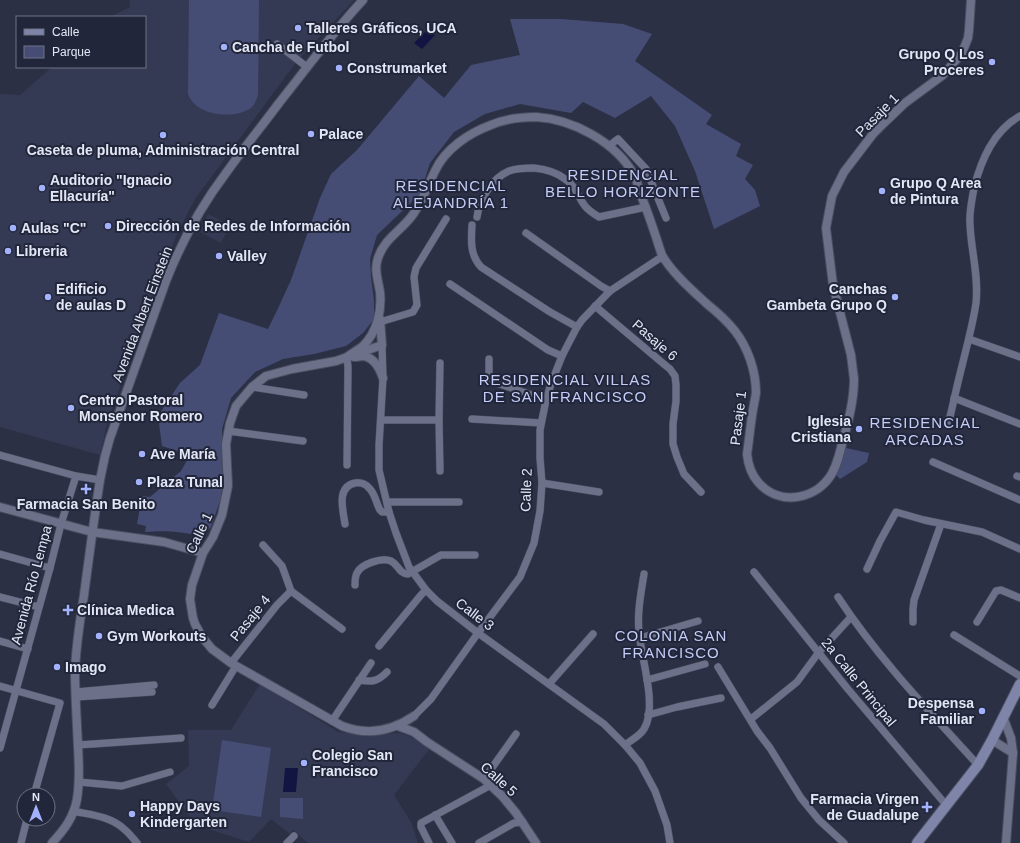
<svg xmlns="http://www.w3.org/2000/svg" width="1020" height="843" viewBox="0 0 1020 843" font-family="Helvetica,sans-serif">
  <rect width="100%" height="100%" fill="#2c3045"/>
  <g fill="#353a54">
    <path d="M130,0H354L297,61L195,199L178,232L142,325L108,420L100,455L0,427V94L20,95L52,67H145V17H110L130,7Z"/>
    <path d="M208,214L230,225L221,243L200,232Z"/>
    <path d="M260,684L338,732L364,735L400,733L411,737L430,748L394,795L411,822L418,843H308L293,830L290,834L271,819L249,842L196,825L166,784L189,766L188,730H231Z"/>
  </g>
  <g fill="#454d75">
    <path d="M189,0H259L258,94C257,99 255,104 251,108C234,120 194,116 188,93Z"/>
    <path d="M510,19H561L623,24L652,34L635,61L712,115L706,124L741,144L736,156L753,165L745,179L755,190L760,206L714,229L695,171L675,126L651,96L615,118L583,102L571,113L520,104L485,114L454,132L430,163L420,194L377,235L370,259L371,277L374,301V319L363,333L346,346L314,354L283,359L255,372L231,398L222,429L223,482L221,498L211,527L202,536C181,532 167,530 145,532L146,526L137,524L142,496L150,497L181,471L190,455L162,446L158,416L180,383L200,365L219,313L268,329L280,304L291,280L320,198L331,174L357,150L419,76L444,98L471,65L520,55Z"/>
    <path d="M846,448L869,453L867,462L840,479L834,473L839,463Z"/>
    <path d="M222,740L271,748L261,817L212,810Z"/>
    <path d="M280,798H303V819L280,817Z"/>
  </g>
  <g fill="#121442">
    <path d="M428,29L435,35L422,49L414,43Z"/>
    <path d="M285,768H298L296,792H283Z"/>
  </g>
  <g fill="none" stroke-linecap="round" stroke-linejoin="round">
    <defs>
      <g id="minor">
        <path d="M277,44L307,67"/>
        <path d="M609,146L618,139L646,169L666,218"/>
        <path d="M477,217C479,200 492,178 509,171C517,168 526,168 534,168C545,169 556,172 565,179C577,187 577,196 585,206C589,211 594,214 599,217L646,207"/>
        <path d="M472,225C471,241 470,255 481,267L550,312L577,327"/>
        <path d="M526,233L601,286L610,291"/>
        <path d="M450,284L548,350L562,356"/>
        <path d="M595,306L665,365L670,369L675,376L676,385V401L673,424V444L677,457L684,474L701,492"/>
        <path d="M380,322L413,312L417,305L414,277L416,268L446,219"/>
        <path d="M969,339L1020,357"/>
        <path d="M382,345L383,378L379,445V470L389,512L396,533L409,567L426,590L437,601L478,633L604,724L625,745L640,763L655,791L667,825L670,843"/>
        <path d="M489,359V375L494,382L546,400"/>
        <path d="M252,387L304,395"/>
        <path d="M954,398L1020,424"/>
        <path d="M472,419L541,423"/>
        <path d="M381,420H439"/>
        <path d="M948,425C953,405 957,385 962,366C967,345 973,324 976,303C979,276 971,251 970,224C969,212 972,200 974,188C981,160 993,131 1020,116"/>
        <path d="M228,431L303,441"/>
        <path d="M0,455L76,476L100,480"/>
        <path d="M933,462L1020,500"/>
        <path d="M347,465L348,367L347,357"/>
        <path d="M440,471L439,420L440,363"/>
        <path d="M1017,476L1020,477"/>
        <path d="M542,483L599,492"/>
        <path d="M387,502H459"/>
        <path d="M345,524C343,510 336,487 355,483C361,482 365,483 369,488C375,493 376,503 380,510L382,512H389"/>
        <path d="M263,545L273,556L282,566L286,577L291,591L342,629"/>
        <path d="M0,554L50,568"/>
        <path d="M867,569L880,541L896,512L924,520L982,532L1020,549"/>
        <path d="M754,572L847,688L947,806"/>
        <path d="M355,585C355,581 355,576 357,573C361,564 382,557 391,561C399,565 398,573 408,574L441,555H475"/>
        <path d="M0,597L39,607"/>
        <path d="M838,597C878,658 929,711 978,765"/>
        <path d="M913,622V609L914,600L941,524"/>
        <path d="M977,622L996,591L1001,590L1020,598"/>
        <path d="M954,635L1020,676"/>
        <path d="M640,638L698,621"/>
        <path d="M0,641L28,649"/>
        <path d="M379,646L421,595L426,590"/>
        <path d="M231,663L277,605L291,591"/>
        <path d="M718,667L757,731L770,748L801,798L819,820L844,843"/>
        <path d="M359,680C372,682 377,682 387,672"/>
        <path d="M647,680L705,664"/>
        <path d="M549,684L593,634"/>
        <path d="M0,686L60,703L34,795"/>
        <path d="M76,692L154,685"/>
        <path d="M76,697L152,692"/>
        <path d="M212,705L236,666"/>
        <path d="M648,715L677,707L721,698"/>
        <path d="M414,716L431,699L478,633L520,577L534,543L540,511L542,483L540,458V430L546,400L551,384L562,356L577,327L582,320L610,291L663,256"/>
        <path d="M751,719L797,682L819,652L851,617"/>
        <path d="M332,721L371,663"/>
        <path d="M78,745L181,738"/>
        <path d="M625,745C631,740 640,736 644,729C658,707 641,658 639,632C637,613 641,593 644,574"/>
        <path d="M0,748L50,568L61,524L76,476"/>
        <path d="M484,779L516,734"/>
        <path d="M79,782L122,786L170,772"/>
        <path d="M73,811C91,815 110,816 124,829C129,833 133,838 137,843"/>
        <path d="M435,815L452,843"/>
        <path d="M21,843L27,819"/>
        <path d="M287,843L294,836"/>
        <path d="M429,843L421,827V823L491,785"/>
        <path d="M479,843L514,823L523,822"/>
      </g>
      <g id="tertiary">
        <path d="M380,319L382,345L336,361L292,369L266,376L252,387L236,406L230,423L226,444L228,486L222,515L213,537L203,553L192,585L190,599L192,612L193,618L195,624L202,637L212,649L231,663L342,726C368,736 392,731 414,716"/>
        <path d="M347,357C352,353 358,350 363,346C377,332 382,311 380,292C378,280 374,269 378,258C385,237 403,230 414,213C423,200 428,185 435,171C445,149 469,133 491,125C505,119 521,117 536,117C572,119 616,142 634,175C637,180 638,187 640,193C646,207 651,222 656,237C658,243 660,250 662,255C671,272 693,291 707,304C717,312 727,321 735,331C748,348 756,371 756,393C755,400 753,408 752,416C750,429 749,441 747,454C748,464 751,474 758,482C777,505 812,501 829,478C836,469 839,456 842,444C848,423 854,401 854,379C853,371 852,363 851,355L833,285L826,228L832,196L844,172L873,134L883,124L905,103L943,75L962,53L968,38L969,30L971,0"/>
        <path d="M354,357C357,357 361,356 364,356C374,358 380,369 383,378"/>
        <path d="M0,507L92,532L164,542L203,553"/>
        <path d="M1003,717L1011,738L1013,753L1006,843"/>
        <path d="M398,726L414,732L427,742L484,779L502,796L516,813L536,843"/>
        <path d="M992,740L1013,753"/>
        <path d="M52,843C64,830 74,817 77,799C80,782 79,764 78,747C77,722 75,696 75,671C76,645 80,620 84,595C89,557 94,519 100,480L105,456L110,438L166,281C181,243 201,206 226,173C243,149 262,126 279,103C307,68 333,32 363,0"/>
      </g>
      <path id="secondary" d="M917,843L978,765L992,740L1020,684"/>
    </defs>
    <use href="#minor" stroke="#4a4e60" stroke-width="8"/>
    <use href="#tertiary" stroke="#4a4e60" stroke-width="10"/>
    <use href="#secondary" stroke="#4a4e60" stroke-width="12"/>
    <use href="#minor" stroke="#6c7189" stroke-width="7"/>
    <use href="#tertiary" stroke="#6c7189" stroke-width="8"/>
    <use href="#secondary" stroke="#7e85a9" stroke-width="10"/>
  </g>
  <g fill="#a3b2fd" stroke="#22263a" stroke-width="1.5">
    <circle cx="298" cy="28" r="4"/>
    <circle cx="224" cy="47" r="4"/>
    <circle cx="992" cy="62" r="4"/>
    <circle cx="339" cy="68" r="4"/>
    <circle cx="311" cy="134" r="4"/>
    <circle cx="163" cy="135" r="4"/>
    <circle cx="42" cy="188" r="4"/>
    <circle cx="882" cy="191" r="4"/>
    <circle cx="108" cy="226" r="4"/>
    <circle cx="13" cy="228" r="4"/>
    <circle cx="8" cy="251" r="4"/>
    <circle cx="219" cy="256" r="4"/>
    <circle cx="48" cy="297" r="4"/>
    <circle cx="895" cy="297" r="4"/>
    <circle cx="71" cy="408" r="4"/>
    <circle cx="859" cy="429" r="4"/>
    <circle cx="142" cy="454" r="4"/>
    <circle cx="139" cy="482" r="4"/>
    <path d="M84 483h4v4h4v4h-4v4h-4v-4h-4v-4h4z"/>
    <path d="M66 604h4v4h4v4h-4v4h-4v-4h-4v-4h4z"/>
    <circle cx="99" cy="636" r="4"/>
    <circle cx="57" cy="667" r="4"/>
    <circle cx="982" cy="711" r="4"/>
    <circle cx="304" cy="763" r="4"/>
    <path d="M925 801h4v4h4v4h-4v4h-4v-4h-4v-4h4z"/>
    <circle cx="132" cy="814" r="4"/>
  </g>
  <g text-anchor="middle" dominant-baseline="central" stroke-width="4" stroke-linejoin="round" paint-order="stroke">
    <g font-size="14" font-weight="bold" fill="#e3e7f5" stroke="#22263a" text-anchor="start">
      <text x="306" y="28">Talleres Gráficos, UCA</text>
      <text x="232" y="47">Cancha de Futbol</text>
      <text x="984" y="54" text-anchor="end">Grupo Q Los<tspan x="984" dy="16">Proceres</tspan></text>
      <text x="347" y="68">Construmarket</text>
      <text x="319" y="134">Palace</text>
      <text x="163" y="150" text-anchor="middle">Caseta de pluma, Administración Central</text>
      <text x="50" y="180">Auditorio "Ignacio<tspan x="50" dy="16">Ellacuría"</tspan></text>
      <text x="890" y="183">Grupo Q Area<tspan x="890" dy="16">de Pintura</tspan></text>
      <text x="116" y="226">Dirección de Redes de Información</text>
      <text x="21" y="228">Aulas "C"</text>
      <text x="16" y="251">Libreria</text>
      <text x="227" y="256">Valley</text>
      <text x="56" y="289">Edificio<tspan x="56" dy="16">de aulas D</tspan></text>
      <text x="887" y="289" text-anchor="end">Canchas<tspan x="887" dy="16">Gambeta Grupo Q</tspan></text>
      <text x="79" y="400">Centro Pastoral<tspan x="79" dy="16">Monsenor Romero</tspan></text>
      <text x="851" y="421" text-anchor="end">Iglesia<tspan x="851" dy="16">Cristiana</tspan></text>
      <text x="150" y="454">Ave María</text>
      <text x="147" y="482">Plaza Tunal</text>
      <text x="86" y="504" text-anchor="middle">Farmacia San Benito</text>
      <text x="77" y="610">Clínica Medica</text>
      <text x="107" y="636">Gym Workouts</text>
      <text x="65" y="667">Imago</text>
      <text x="974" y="703" text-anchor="end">Despensa<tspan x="974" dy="16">Familiar</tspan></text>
      <text x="312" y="755">Colegio San<tspan x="312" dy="16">Francisco</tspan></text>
      <text x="919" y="799" text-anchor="end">Farmacia Virgen<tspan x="919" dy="16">de Guadalupe</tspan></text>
      <text x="140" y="806">Happy Days<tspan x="140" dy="16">Kindergarten</tspan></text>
    </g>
    <g font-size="14" fill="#e3e7f5" stroke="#22263a">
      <text transform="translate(877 115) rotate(-45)">Pasaje 1</text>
      <text transform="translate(142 314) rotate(-69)">Avenida Albert Einstein</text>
      <text transform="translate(655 340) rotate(41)">Pasaje 6</text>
      <text transform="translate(738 418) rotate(-83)">Pasaje 1</text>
      <text transform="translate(526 490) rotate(-88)">Calle 2</text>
      <text transform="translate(199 533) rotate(-65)">Calle 1</text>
      <text transform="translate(31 585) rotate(-75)">Avenida Río Lempa</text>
      <text transform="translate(475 614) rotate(37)">Calle 3</text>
      <text transform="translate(250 618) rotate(-51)">Pasaje 4</text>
      <text transform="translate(859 682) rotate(51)">2a Calle Principal</text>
      <text transform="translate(499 779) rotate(42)">Calle 5</text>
    </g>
    <g font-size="15" letter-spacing="1" fill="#c3cdf7" stroke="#22263a">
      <text x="623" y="174">RESIDENCIAL<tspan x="623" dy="17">BELLO HORIZONTE</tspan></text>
      <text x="451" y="185">RESIDENCIAL<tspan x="451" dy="17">ALEJANDRÍA 1</tspan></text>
      <text x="565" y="379">RESIDENCIAL VILLAS<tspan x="565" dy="17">DE SAN FRANCISCO</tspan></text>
      <text x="925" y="422">RESIDENCIAL<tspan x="925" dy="17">ARCADAS</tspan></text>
      <text x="671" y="635">COLONIA SAN<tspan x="671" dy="17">FRANCISCO</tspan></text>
    </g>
  </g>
  <rect x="16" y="16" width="130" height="52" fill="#22263a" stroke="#6f7385"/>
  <rect x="24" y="29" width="20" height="6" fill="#7e85a9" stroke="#6f7385"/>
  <text x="52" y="36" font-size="12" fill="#e3e7f5">Calle</text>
  <rect x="24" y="46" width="20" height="12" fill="#454d75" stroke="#6f7385"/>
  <text x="52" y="56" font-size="12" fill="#e3e7f5">Parque</text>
  <g transform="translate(36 807)"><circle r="19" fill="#22263a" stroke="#6f7385"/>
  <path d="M0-3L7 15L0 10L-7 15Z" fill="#a3b2fd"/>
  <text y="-6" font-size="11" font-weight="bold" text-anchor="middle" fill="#e3e7f5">N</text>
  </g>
</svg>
